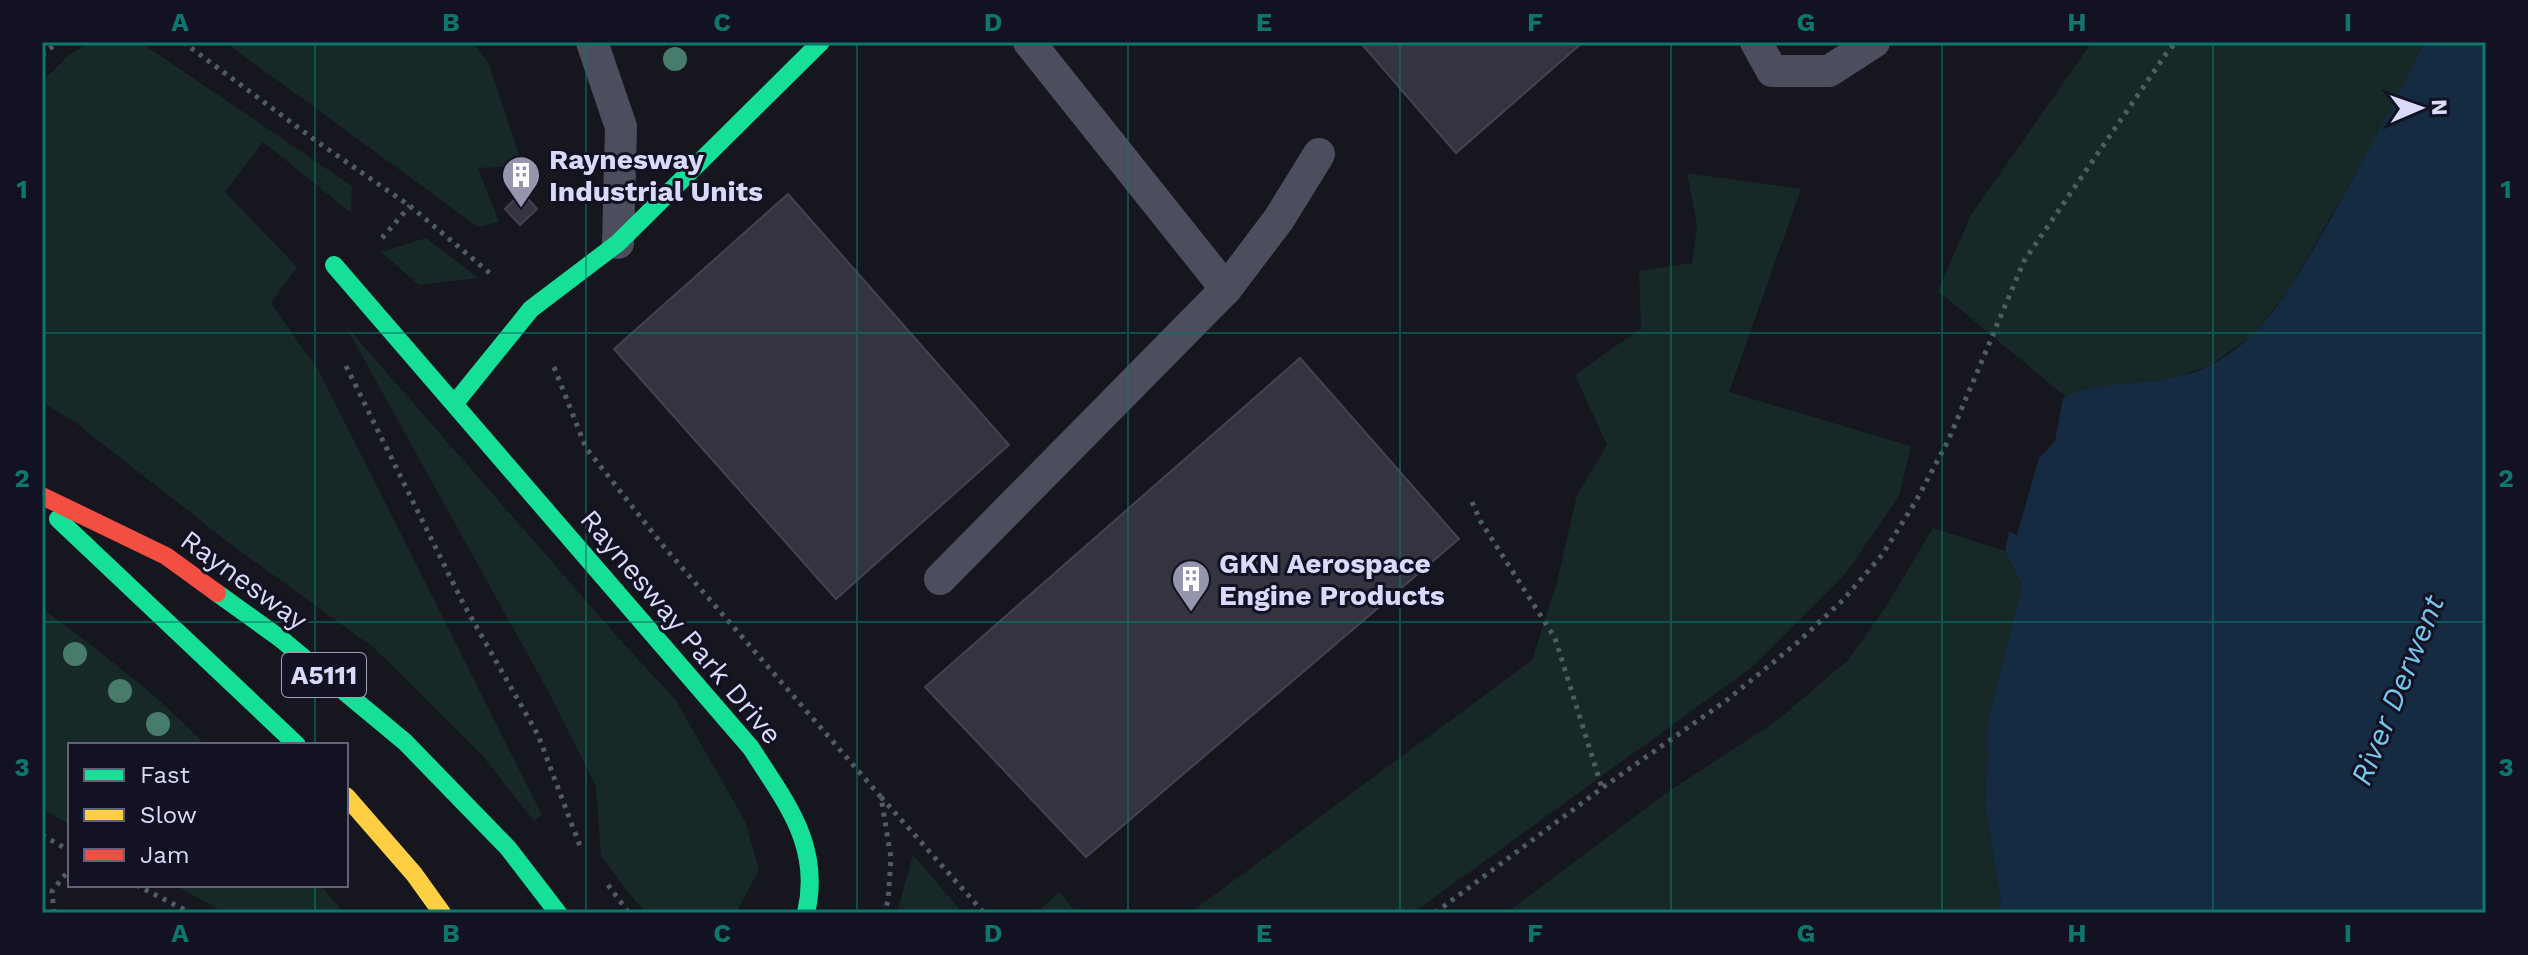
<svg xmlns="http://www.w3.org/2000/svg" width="2528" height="955" viewBox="0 0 2528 955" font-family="'Work Sans',sans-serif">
  <rect width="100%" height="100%" fill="#16161f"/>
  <g fill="#162927">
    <path d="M89,42H140L352,186L351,213L263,142L225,192L297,267L271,303L320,373L542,815L534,821L481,754L374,648L232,545L72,420L42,402V82L67,57Z"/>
    <path d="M225,42H473L488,62L523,166L478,168L499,222L478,227Z"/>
    <path d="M2092,42H2425L2370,149L2288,291L2254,334L2211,365L2176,378L2083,391L2066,397L1938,291L1971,215Z"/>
    <path d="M1687,173L1801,189L1729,392L1911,446L1899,496L1846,573L1752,667L1413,913H1190L1532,660L1557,582L1577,495L1607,445L1575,375L1641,328L1639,271L1692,263L1697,225Z"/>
    <path d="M426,238L478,278L419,285L381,252Z"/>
    <path d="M345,325L622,642L675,699L745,821L759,870L736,913H648L636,902L601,856L596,786L548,691Z"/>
    <path d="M1933,528L2005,551L2022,586L1987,724L1986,810L2001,902L1996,913H1506L1666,793L1775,722L1848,660L1885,608Z"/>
    <path d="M42,608C98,651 157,693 205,745H70V825L42,809Z"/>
    <path d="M913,855L962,912V913H897Z"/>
    <path d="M175,885H320L344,913H225Z"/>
    <path d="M1059,892L1077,913H1036Z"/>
  </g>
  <path fill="#152b41" d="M2425,42H2486V913H1996L2001,902L1986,810L1987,724L2022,586L2005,551L2009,532L2017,535L2039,458L2055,441L2063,398C2107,376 2166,390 2211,365C2269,335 2298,274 2330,220C2363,162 2394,102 2425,42Z"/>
  <g fill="#343441" stroke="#434252" stroke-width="2">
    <path d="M1360,42H1583L1456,153Z"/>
    <path d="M522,192L537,209L520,225L505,209Z"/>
    <path d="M788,194L1009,445L836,599L614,349Z"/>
    <path d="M1300,358L1459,539L1086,857L925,687Z"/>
  </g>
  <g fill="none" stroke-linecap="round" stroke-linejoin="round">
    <g stroke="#4e5c63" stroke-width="5" stroke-dasharray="4 6" stroke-linecap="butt">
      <path d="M183,42L319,143L410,206L492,275"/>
      <path d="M42,55L58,42"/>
      <path d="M382,238L410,206"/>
      <path d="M346,366L463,603L538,735L580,846L577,847"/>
      <path d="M554,367L586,448L665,548L881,797L891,858L888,901L884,913"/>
      <path d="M1472,502L1481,522L1555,638L1602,788"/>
      <path d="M881,797L984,913"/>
      <path d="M42,835L70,851"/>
      <path d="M136,885L191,913"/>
      <path d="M608,885L629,913"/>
      <path d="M54,913L52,891L70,869"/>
      <path d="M1435,913L1602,788L1727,700L1798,642L1843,600L1882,555L1916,501L1948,441L2024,261L2166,54L2176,42"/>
    </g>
    <g stroke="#4c4e5e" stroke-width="32">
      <path d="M592,42L621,127L618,243"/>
      <path d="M1029,42L1226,289"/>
      <path d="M1756,42L1772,71H1829L1874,42"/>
      <path d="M940,579L1226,289L1279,219L1319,154"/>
    </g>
    <g stroke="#16e098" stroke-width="18">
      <path d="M334,265L751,748C785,802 822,845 806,913"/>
      <path d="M455,403L531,309L618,243L821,42"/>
      <path d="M58,519L297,745"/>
      <path d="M217,593L281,639L405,742L508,848L558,913"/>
    </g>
    <path stroke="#ffcf43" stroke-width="18" d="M346,796L414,874L442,913"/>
    <path stroke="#f24e42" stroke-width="18" d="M42,496L166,556L217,593"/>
  </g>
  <g fill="#477c6c">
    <circle cx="675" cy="59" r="12"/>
    <circle cx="75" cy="654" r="12"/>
    <circle cx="120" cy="691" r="12"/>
    <circle cx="158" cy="724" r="12"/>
  </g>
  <path fill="none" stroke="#0f766e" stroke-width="2" stroke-opacity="0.55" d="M315,42V745M586,42V913M857,42V913M1128,42V913M1400,42V913M1671,42V913M1942,42V913M2213,42V913M42,333H2486M42,622H2486M315,885V913"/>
  <defs>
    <symbol id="building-pin" viewBox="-11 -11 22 30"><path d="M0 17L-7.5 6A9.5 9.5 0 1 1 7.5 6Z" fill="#9595ad" stroke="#131223"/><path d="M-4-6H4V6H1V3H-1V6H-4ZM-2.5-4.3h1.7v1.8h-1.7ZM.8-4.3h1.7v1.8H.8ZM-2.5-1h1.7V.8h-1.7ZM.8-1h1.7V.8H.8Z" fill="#fff"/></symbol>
  </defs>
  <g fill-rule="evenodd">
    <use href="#building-pin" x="499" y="153" width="44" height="60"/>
    <use href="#building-pin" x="1169" y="557" width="44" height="60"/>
  </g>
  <g text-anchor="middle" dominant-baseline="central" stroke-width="6" stroke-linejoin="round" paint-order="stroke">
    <rect fill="#131223" stroke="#9e9eba" stroke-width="2" x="282" y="653" width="84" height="44" rx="6"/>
    <g font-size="26" font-weight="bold" fill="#d9dafa">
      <text x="324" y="675">A5111</text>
    </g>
    <g font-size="28" font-weight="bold" fill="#d9dafa" stroke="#131223" text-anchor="start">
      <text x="549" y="159">Raynesway<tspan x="549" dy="32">Industrial Units</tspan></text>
      <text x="1219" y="563">GKN Aerospace<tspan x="1219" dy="32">Engine Products</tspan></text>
    </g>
    <g font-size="28" fill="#d9dafa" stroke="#131223">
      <text transform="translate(244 580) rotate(36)">Raynesway</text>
      <text transform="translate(681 627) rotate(50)">Raynesway Park Drive</text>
    </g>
    <g font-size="30" font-style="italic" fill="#75c5ec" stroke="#131223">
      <text transform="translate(2397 690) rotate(-68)">River Derwent</text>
    </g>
  </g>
  <rect width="2528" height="955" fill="none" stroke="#131223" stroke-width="88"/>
  <rect x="68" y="743" width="280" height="144" fill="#131223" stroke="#626279" stroke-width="2"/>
  <rect x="84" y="769" width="40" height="12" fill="#16e098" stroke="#626279" stroke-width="2"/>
  <text x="140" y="783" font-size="24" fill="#d9dafa">Fast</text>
  <rect x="84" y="809" width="40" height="12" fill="#ffcf43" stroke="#626279" stroke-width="2"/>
  <text x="140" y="823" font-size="24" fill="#d9dafa">Slow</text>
  <rect x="84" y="849" width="40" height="12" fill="#f24e42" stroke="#626279" stroke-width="2"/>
  <text x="140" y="863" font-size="24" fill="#d9dafa">Jam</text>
  <g transform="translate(2420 108) rotate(88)" stroke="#131223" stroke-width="6" paint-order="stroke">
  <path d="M0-6L14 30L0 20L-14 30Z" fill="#d9dafa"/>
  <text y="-12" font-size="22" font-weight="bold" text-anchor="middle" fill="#d9dafa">N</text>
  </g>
  <rect x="44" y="44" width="2440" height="867" fill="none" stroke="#0f766e" stroke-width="3"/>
  <g font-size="26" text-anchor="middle" font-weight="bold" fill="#0f766e">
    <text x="180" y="31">A</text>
    <text x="451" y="31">B</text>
    <text x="722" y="31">C</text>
    <text x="993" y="31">D</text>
    <text x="1264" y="31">E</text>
    <text x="1535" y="31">F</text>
    <text x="1806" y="31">G</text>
    <text x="2077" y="31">H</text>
    <text x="2348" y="31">I</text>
    <text x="22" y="198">1</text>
    <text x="2506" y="198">1</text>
    <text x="22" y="487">2</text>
    <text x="2506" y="487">2</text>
    <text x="22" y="776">3</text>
    <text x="2506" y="776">3</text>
    <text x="180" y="942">A</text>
    <text x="451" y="942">B</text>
    <text x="722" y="942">C</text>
    <text x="993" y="942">D</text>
    <text x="1264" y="942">E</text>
    <text x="1535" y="942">F</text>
    <text x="1806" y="942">G</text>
    <text x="2077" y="942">H</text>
    <text x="2348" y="942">I</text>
  </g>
</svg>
